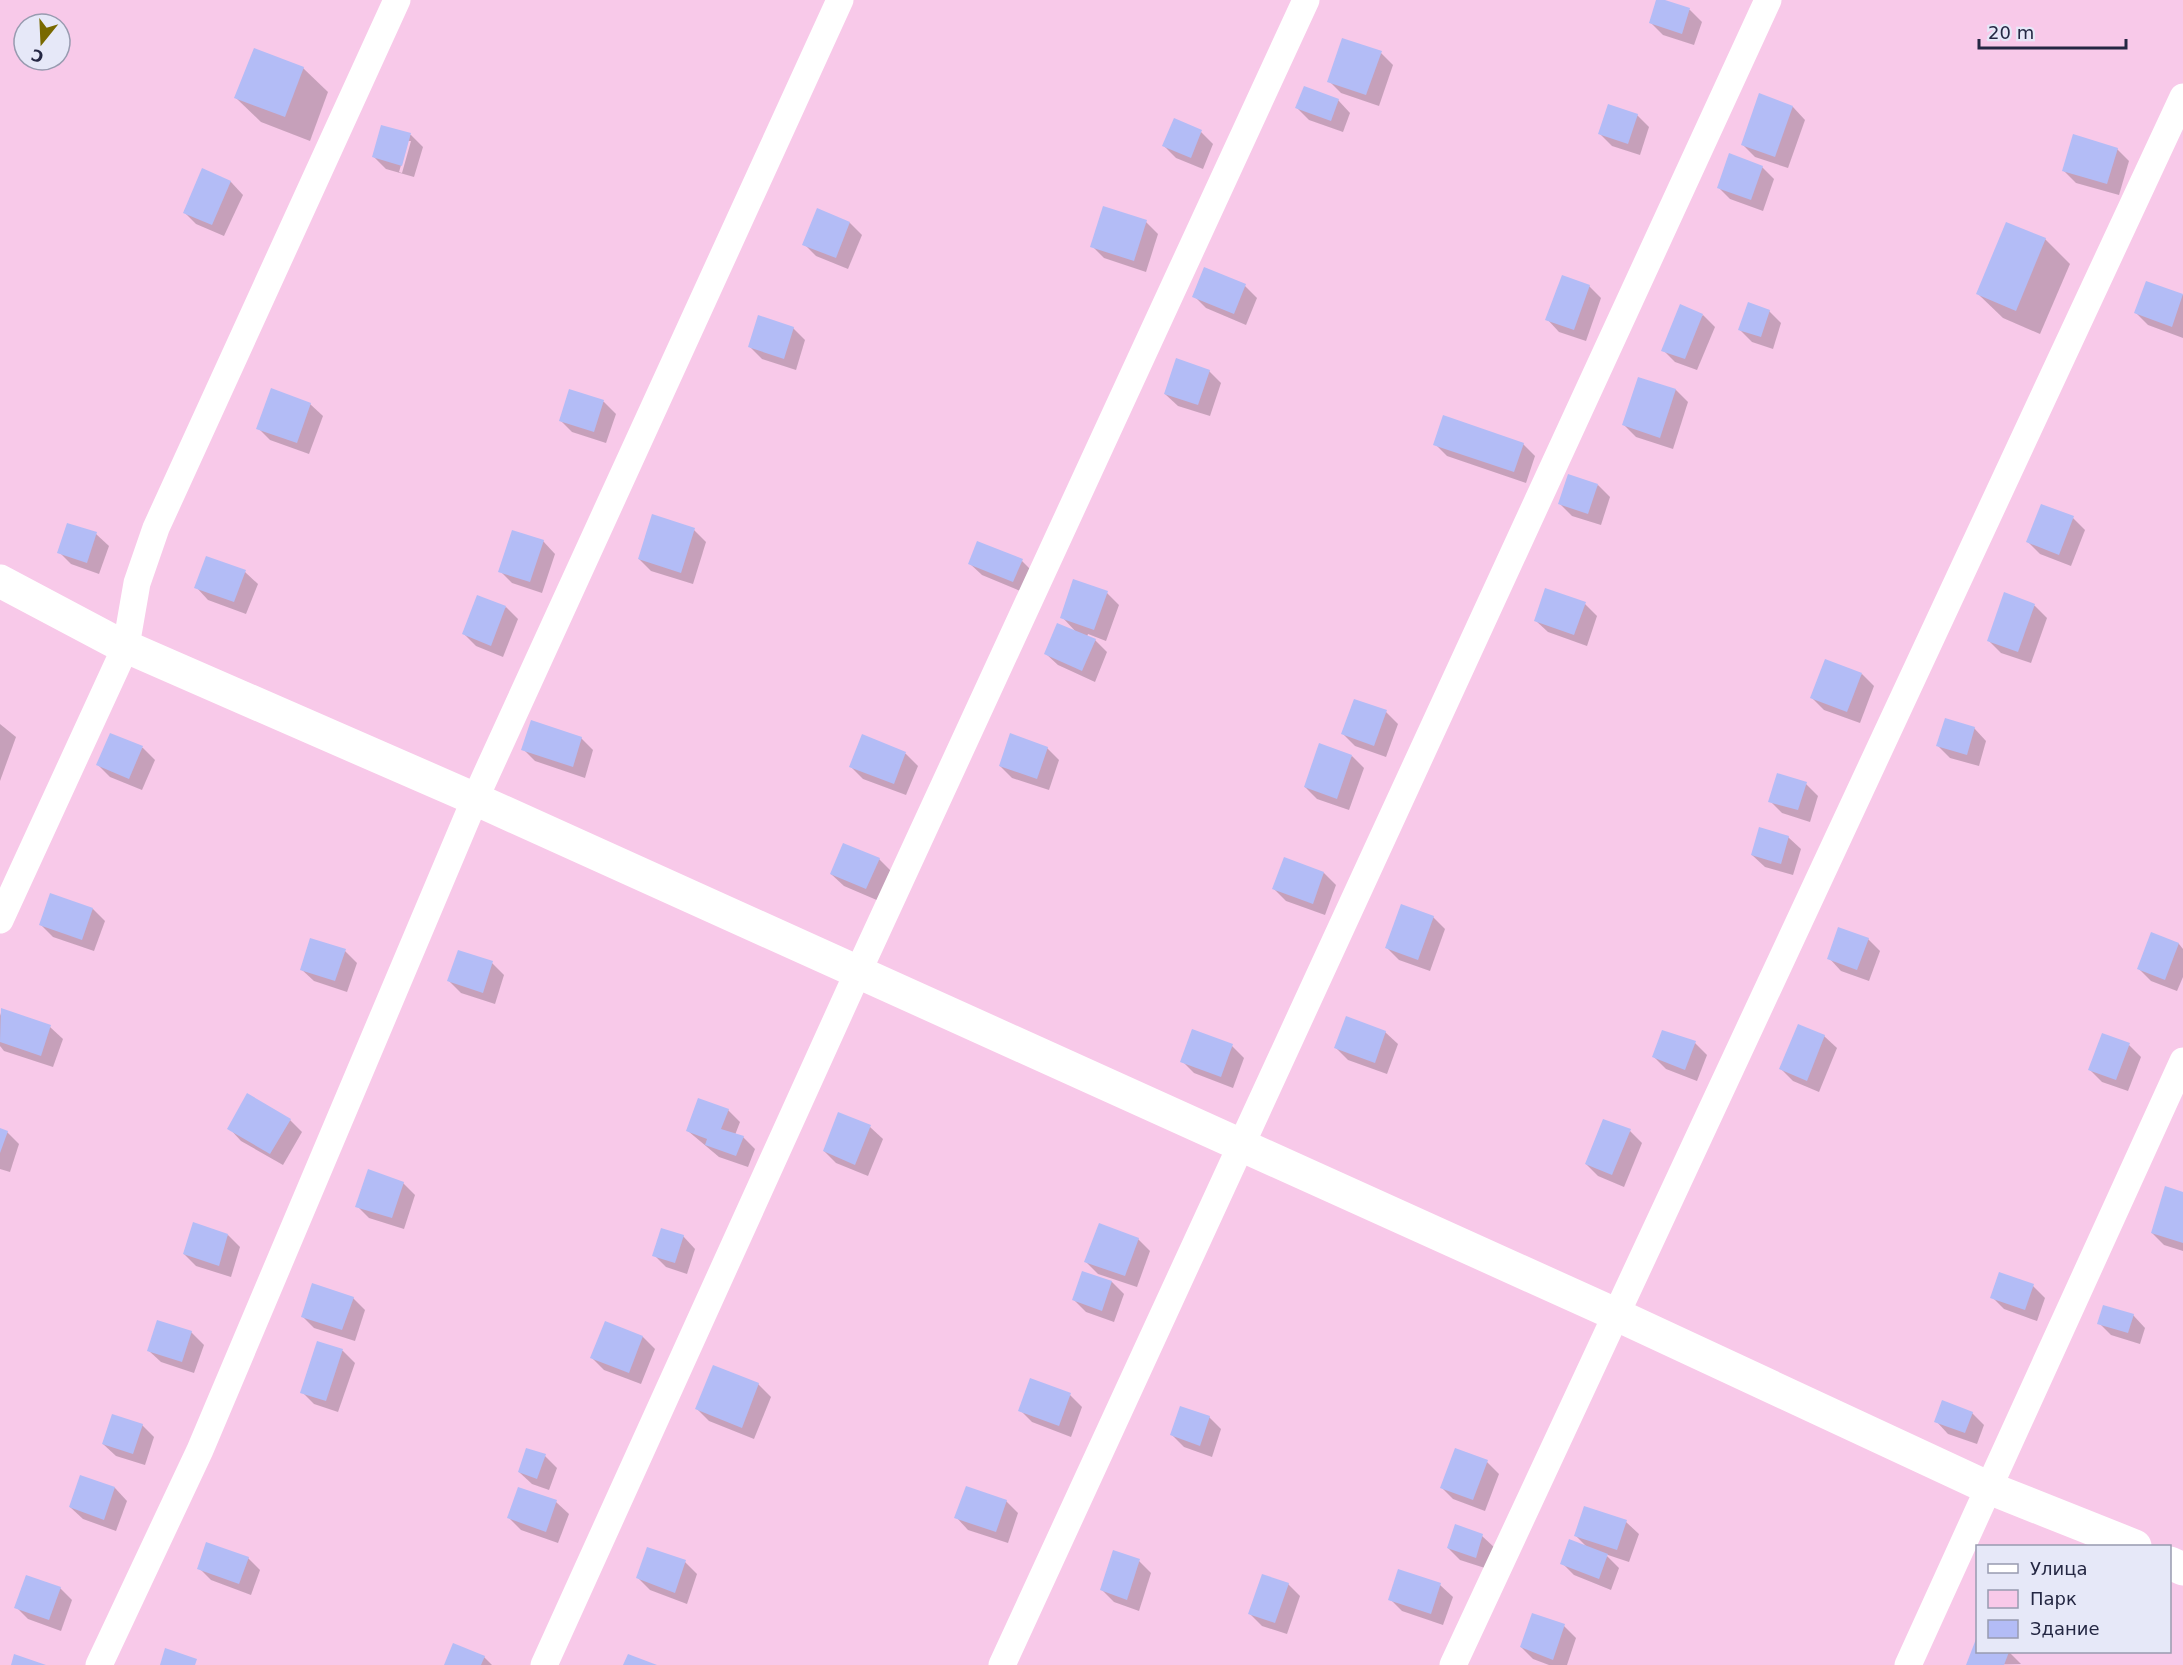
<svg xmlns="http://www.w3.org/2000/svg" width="2183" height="1665" viewBox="0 0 2183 1665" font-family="'DejaVu Sans',sans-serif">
  <rect width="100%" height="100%" fill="#e6e8f8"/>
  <path fill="#f8c9e9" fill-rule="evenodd" d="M0,0H2183V1665H0ZM24,24H60V60H24ZM1978,1546H2170V1652H1978Z"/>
  <g fill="#0003" fill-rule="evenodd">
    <path d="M1658,0L1690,10L1702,22L1694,45L1663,35L1651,23Z"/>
    <path d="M1381,53L1393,65L1379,106L1341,93L1329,81Z"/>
    <path d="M303,68L328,92L310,141L261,122L236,98Z"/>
    <path d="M1760,95L1793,107L1805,120L1788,168L1755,157L1743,145Z"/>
    <path d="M1338,100L1350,113L1343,132L1309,120L1297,108Z"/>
    <path d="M1637,115L1649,127L1640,155L1612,146L1600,134Z"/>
    <path d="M382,127L411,135L423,147L414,177L386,169L374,157ZM408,141H411L402,173L399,172Z"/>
    <path d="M1201,132L1213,144L1203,169L1176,158L1164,146Z"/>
    <path d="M2117,149L2129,161L2119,195L2076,183L2064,171Z"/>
    <path d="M1762,167L1774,179L1763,211L1730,199L1718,187Z"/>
    <path d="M203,170L231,182L243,195L224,236L196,224L184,212Z"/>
    <path d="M818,210L850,223L862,235L848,269L816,256L804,244Z"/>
    <path d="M1146,222L1158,234L1146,272L1104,258L1092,246Z"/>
    <path d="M2045,239L2070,264L2040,334L2003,318L1978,294Z"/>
    <path d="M2147,283L2183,295V338L2148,325L2135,312Z"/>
    <path d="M1245,286L1257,298L1246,325L1206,308L1194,296Z"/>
    <path d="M1589,286L1601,298L1586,341L1559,332L1547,319Z"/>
    <path d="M1769,311L1781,323L1773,349L1752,342L1740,330Z"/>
    <path d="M1703,315L1715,327L1697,370L1675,362L1663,350Z"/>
    <path d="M793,328L805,340L796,370L762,359L750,347Z"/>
    <path d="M1209,371L1221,383L1210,416L1178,406L1165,394Z"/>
    <path d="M1639,378L1676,390L1688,402L1673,449L1636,437L1624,425Z"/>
    <path d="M570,391L604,402L616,414L606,443L572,432L560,420Z"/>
    <path d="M310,404L323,416L309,454L270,440L258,428Z"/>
    <path d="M1435,444H1523L1535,456L1526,483L1447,456Z"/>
    <path d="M1598,485L1610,497L1601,525L1572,516L1560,504Z"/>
    <path d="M2073,518L2085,530L2071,566L2040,554L2028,542Z"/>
    <path d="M694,530L706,542L693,584L651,571L639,559Z"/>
    <path d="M96,534L109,546L99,574L71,564L59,552Z"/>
    <path d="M543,541L555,554L542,593L512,583L500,571Z"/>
    <path d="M207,558L245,572L258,584L246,614L208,600L196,587Z"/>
    <path d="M1022,561L1034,573L1025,593L982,575L969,563Z"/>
    <path d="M1107,593L1119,605L1106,641L1088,634L1087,637L1095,640L1107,652L1095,682L1058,665L1045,653L1077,633L1062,617Z"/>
    <path d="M2005,594L2035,606L2047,618L2031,663L2001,653L1989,641Z"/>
    <path d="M1585,604L1597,616L1587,646L1548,632L1535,620Z"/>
    <path d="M506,607L518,619L503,657L476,646L464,634Z"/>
    <path d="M1862,674L1874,686L1860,723L1824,710L1812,698Z"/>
    <path d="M1386,712L1398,724L1386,757L1355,746L1343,734Z"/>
    <path d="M0,724L16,737L0,781Z"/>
    <path d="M1974,728L1986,741L1979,766L1950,758L1938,746Z"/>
    <path d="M111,735L143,748L155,760L142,790L110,777L98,765Z"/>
    <path d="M862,736L906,754L918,766L906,795L863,779L851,767Z"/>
    <path d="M581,738L593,750L585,778L535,761L523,749Z"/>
    <path d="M1047,748L1059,760L1049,790L1012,778L1000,766Z"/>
    <path d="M1352,756L1364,768L1349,810L1317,799L1305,787Z"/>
    <path d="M1806,784L1818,796L1810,822L1782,813L1770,801Z"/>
    <path d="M1788,837L1801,849L1793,875L1765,867L1752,855Z"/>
    <path d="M879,859L891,871L879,901L844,886L831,874Z"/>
    <path d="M1324,873L1336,885L1325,915L1286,901L1274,889Z"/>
    <path d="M93,909L105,921L94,951L53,937L41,925Z"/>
    <path d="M1433,917L1445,929L1430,971L1399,960L1387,948Z"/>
    <path d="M2152,934L2179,944L2183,949V977L2177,991L2151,981L2139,969Z"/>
    <path d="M1868,939L1880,951L1869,981L1841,971L1829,958Z"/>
    <path d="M345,951L357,963L347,992L314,981L301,969Z"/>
    <path d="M492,963L504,975L495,1004L461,993L449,981Z"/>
    <path d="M2,1010L50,1027L63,1039L53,1067L4,1051L0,1046V1016Z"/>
    <path d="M1385,1032L1398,1044L1387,1074L1348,1060L1336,1048Z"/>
    <path d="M1824,1036L1837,1048L1819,1092L1793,1081L1781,1069Z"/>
    <path d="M1695,1043L1707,1055L1697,1081L1666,1069L1654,1057Z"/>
    <path d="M2129,1045L2141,1057L2128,1091L2102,1082L2090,1070Z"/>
    <path d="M1232,1046L1244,1058L1233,1088L1194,1073L1182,1061Z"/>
    <path d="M728,1110L740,1122L735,1135L743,1137L755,1149L748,1167L719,1157L688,1131Z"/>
    <path d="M839,1114L870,1127L883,1139L868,1176L836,1163L824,1151Z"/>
    <path d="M290,1120L302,1132L283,1165L241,1141L229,1128Z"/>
    <path d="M0,1129L7,1132L19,1144L10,1172L0,1169Z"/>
    <path d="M1630,1131L1642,1143L1624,1187L1598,1176L1586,1164Z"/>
    <path d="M403,1183L415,1195L404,1229L369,1218L357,1206Z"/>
    <path d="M2183,1194V1251L2164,1245L2152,1233Z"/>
    <path d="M228,1235L240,1247L231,1277L196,1266L184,1254Z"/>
    <path d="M683,1236L695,1249L687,1274L666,1267L654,1255Z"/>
    <path d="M1138,1239L1150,1251L1137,1287L1098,1274L1086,1262Z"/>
    <path d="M1083,1273L1112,1282L1124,1294L1114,1322L1086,1312L1074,1300Z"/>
    <path d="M2033,1286L2045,1298L2037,1321L2004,1309L1992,1297Z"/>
    <path d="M353,1298L365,1310L355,1341L314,1328L302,1316Z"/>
    <path d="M2133,1315L2145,1328L2140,1344L2111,1335L2099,1323Z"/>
    <path d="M606,1323L643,1337L655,1349L641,1384L604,1370L592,1358Z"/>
    <path d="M191,1332L204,1345L194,1373L161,1362L148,1350Z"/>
    <path d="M318,1343L343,1351L355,1363L338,1412L314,1404L302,1392Z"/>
    <path d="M713,1367L758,1384L771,1397L754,1439L709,1421L697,1409Z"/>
    <path d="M1070,1395L1082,1407L1071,1437L1032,1422L1020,1410Z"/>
    <path d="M1972,1413L1984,1425L1977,1444L1948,1434L1936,1421Z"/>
    <path d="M1209,1417L1221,1429L1212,1457L1184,1447L1172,1435Z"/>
    <path d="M142,1425L154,1437L145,1465L116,1456L103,1444Z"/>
    <path d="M545,1456L557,1468L549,1490L532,1484L519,1472Z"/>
    <path d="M1487,1462L1499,1474L1485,1511L1453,1499L1441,1487Z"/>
    <path d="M81,1477L115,1488L127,1501L116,1531L83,1519L70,1507Z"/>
    <path d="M519,1489L556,1502L569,1514L558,1543L521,1530L509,1518Z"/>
    <path d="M1006,1501L1018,1513L1008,1543L968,1530L956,1517Z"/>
    <path d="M1626,1522L1639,1534L1629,1562L1605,1554L1619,1568L1611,1590L1574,1575L1562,1563L1588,1548L1576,1536Z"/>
    <path d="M1482,1536L1495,1548L1488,1569L1460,1560L1448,1548Z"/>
    <path d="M248,1558L260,1570L251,1595L211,1580L199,1568Z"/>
    <path d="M1139,1561L1151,1573L1139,1611L1114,1602L1102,1590Z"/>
    <path d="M685,1562L697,1574L687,1604L650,1590L638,1578Z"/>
    <path d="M1288,1584L1300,1596L1287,1634L1262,1626L1250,1614Z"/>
    <path d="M1440,1585L1453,1597L1443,1625L1402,1611L1390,1599Z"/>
    <path d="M60,1588L72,1600L61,1631L28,1619L16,1607Z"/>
    <path d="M1564,1626L1576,1638L1567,1665H1549L1533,1659L1521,1647Z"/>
    <path d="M1978,1652H2009L2021,1664L1968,1665Z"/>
    <path d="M484,1657L492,1665H446Z"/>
  </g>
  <g fill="#b3bcf6">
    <path d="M1656,0H1665L1690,8L1682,34L1649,23Z"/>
    <path d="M1342,38L1382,51L1366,95L1327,82Z"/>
    <path d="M254,48L304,67L285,117L234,98Z"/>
    <path d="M1304,86L1339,99L1331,121L1295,108Z"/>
    <path d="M1759,93L1793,106L1775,157L1741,145Z"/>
    <path d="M1608,104L1638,114L1628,144L1598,134Z"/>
    <path d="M1174,118L1202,130L1191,158L1162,146Z"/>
    <path d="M381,125L411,133L402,166L372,157Z"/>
    <path d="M2073,134L2118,148L2107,184L2062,171Z"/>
    <path d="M1729,153L1763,166L1751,200L1717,188Z"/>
    <path d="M202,168L231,181L212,225L183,213Z"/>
    <path d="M1103,206L1147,220L1134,261L1090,247Z"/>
    <path d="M817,208L850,222L836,258L802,245Z"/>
    <path d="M2006,222L2046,238L2016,311L1976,294Z"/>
    <path d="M1204,267L1246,284L1234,314L1192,297Z"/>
    <path d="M1562,275L1590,285L1574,330L1545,320Z"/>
    <path d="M2146,281L2183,294L2172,327L2134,313Z"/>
    <path d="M1748,302L1770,310L1761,337L1738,330Z"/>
    <path d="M1680,304L1703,314L1685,359L1661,351Z"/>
    <path d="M758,315L794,327L784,359L748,347Z"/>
    <path d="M1176,358L1210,370L1198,405L1164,394Z"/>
    <path d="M1638,377L1676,389L1660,438L1622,425Z"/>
    <path d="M271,388L311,403L297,443L256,429Z"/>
    <path d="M569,389L604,400L594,432L559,421Z"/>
    <path d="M1443,415L1524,443L1514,472L1433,445Z"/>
    <path d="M1568,474L1598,484L1588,514L1558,504Z"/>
    <path d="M2041,504L2074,516L2059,555L2026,542Z"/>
    <path d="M652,514L695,528L681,573L638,559Z"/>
    <path d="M67,523L97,532L87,563L57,553Z"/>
    <path d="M512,530L544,540L530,582L498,572Z"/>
    <path d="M977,541L1023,559L1013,582L968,564Z"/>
    <path d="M206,556L246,570L234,602L194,588Z"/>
    <path d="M1073,579L1108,591L1094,630L1060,618Z"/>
    <path d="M1545,588L1586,602L1574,635L1534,621Z"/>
    <path d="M2004,592L2035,604L2018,652L1987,641Z"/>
    <path d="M477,595L506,606L491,646L462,634Z"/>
    <path d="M1057,623L1096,639L1082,671L1044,654Z"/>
    <path d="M1825,659L1862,673L1847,712L1810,698Z"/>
    <path d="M1354,699L1387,710L1374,746L1341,734Z"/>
    <path d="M1945,718L1975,727L1967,755L1936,746Z"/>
    <path d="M531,720L582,737L573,767L521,750Z"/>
    <path d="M110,733L143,746L129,779L96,765Z"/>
    <path d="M1010,733L1048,747L1037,779L999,766Z"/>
    <path d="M862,734L906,752L894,784L849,767Z"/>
    <path d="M1319,743L1352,755L1337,799L1304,787Z"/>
    <path d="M1777,773L1807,782L1798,810L1768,802Z"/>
    <path d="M1759,827L1789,836L1781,864L1751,855Z"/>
    <path d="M843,843L880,858L866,889L830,874Z"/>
    <path d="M1284,857L1324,872L1313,904L1272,889Z"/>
    <path d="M50,893L93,908L82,940L39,925Z"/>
    <path d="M1401,904L1434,916L1418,960L1385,948Z"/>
    <path d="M1838,927L1869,938L1857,970L1827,959Z"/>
    <path d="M2151,932L2179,943L2165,980L2137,969Z"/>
    <path d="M310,938L346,949L335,981L300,970Z"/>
    <path d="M458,950L493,961L483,993L447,981Z"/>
    <path d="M1,1008L51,1025L41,1056L0,1042Z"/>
    <path d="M1346,1016L1386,1031L1375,1063L1334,1048Z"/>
    <path d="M1798,1024L1825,1035L1807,1081L1779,1069Z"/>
    <path d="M1192,1029L1233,1044L1221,1077L1180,1062Z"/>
    <path d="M1662,1030L1696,1041L1685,1070L1652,1057Z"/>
    <path d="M2102,1033L2130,1043L2116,1080L2088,1070Z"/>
    <path d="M247,1093L291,1119L270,1154L227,1129Z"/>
    <path d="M698,1098L729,1109L721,1129L744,1136L736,1156L705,1145L707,1139L686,1131Z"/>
    <path d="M838,1112L871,1125L855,1165L823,1151Z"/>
    <path d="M1603,1119L1631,1129L1612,1175L1585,1164Z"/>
    <path d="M0,1128L8,1131L0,1153Z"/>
    <path d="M368,1169L404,1182L392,1218L355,1207Z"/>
    <path d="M2165,1186L2183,1192V1243L2151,1233Z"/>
    <path d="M193,1222L228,1234L219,1266L183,1254Z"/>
    <path d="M1099,1223L1139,1238L1125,1276L1084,1262Z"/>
    <path d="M661,1228L684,1235L675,1263L652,1256Z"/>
    <path d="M1082,1271L1112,1281L1102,1311L1072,1300Z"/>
    <path d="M1999,1272L2034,1284L2025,1310L1990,1298Z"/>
    <path d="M312,1283L354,1297L342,1330L301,1317Z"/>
    <path d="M2103,1305L2134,1314L2128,1333L2097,1324Z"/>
    <path d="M157,1320L192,1331L182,1362L147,1351Z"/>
    <path d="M605,1321L643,1336L629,1373L590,1358Z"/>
    <path d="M317,1341L343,1349L326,1401L300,1393Z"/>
    <path d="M713,1365L759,1383L742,1428L695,1409Z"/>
    <path d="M1030,1378L1071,1393L1059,1426L1018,1411Z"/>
    <path d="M1942,1400L1973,1412L1965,1433L1934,1422Z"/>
    <path d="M1180,1406L1210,1416L1200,1446L1170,1435Z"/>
    <path d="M112,1414L143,1424L133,1454L102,1444Z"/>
    <path d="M526,1448L546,1454L537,1479L518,1472Z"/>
    <path d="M1455,1448L1488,1460L1473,1500L1440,1488Z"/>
    <path d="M80,1475L115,1487L104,1520L69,1507Z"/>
    <path d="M966,1486L1007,1500L996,1532L954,1518Z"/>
    <path d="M518,1487L557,1500L546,1532L507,1518Z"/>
    <path d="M1584,1506L1627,1520L1617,1550L1574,1536Z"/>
    <path d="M1455,1524L1483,1534L1476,1558L1447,1548Z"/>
    <path d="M1569,1539L1608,1554L1599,1579L1560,1564Z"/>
    <path d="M206,1542L249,1557L239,1584L197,1569Z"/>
    <path d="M647,1547L686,1560L675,1593L636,1578Z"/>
    <path d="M1113,1550L1140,1559L1127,1600L1100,1590Z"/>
    <path d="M1398,1569L1441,1583L1431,1614L1388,1600Z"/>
    <path d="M1262,1574L1289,1583L1275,1623L1248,1614Z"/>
    <path d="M26,1575L61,1587L49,1620L14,1608Z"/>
    <path d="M1532,1613L1565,1624L1553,1660L1520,1647Z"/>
    <path d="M1976,1639H1978V1652H2009L2004,1665H1966Z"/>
    <path d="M453,1643L485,1656L481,1665H444Z"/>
    <path d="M165,1648L197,1659L195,1665H160Z"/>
    <path d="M14,1654L46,1665H11Z"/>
    <path d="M628,1654L657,1665H623Z"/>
  </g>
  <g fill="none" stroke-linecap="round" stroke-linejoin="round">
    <g stroke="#fff" stroke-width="27">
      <path d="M0,920L126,646L137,583L156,528L397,0"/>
      <path d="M99,1665L200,1450L475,799L840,0"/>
      <path d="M544,1665L858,972L1306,0"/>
      <path d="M1002,1665L1768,0"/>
      <path d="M1453,1665L2183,97"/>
      <path d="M1908,1665L2183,1061"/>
    </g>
    <g stroke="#fff" stroke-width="33">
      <path d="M0,581L113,641L475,799L858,972L1615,1314L1989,1488L2135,1546"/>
      <path d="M2170,1563L2183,1569"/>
    </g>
  </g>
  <rect x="1976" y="1545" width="195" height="108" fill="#e6e8f8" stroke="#989bb0" stroke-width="1.5"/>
  <rect x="1988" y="1564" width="30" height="9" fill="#ffffff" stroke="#989bb0" stroke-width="1.5"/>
  <text x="2030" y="1575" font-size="18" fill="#242743">Улица</text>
  <rect x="1988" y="1590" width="30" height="18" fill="#f8c9e9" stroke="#989bb0" stroke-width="1.5"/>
  <text x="2030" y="1605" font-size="18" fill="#242743">Парк</text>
  <rect x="1988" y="1620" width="30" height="18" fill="#b3bcf6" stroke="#989bb0" stroke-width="1.5"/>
  <text x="2030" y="1635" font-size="18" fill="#242743">Здание</text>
  <g transform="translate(42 42) rotate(198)"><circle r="28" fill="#e6e8f8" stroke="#989bb0" stroke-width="1.5"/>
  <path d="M0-4.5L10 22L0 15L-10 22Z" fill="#796900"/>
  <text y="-9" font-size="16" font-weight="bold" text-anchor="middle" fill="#242743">С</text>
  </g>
  <path d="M1979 39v9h147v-9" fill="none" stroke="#242743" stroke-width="3"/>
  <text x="1988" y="39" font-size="18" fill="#242743" stroke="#e6e8f8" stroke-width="4.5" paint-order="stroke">20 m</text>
</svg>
